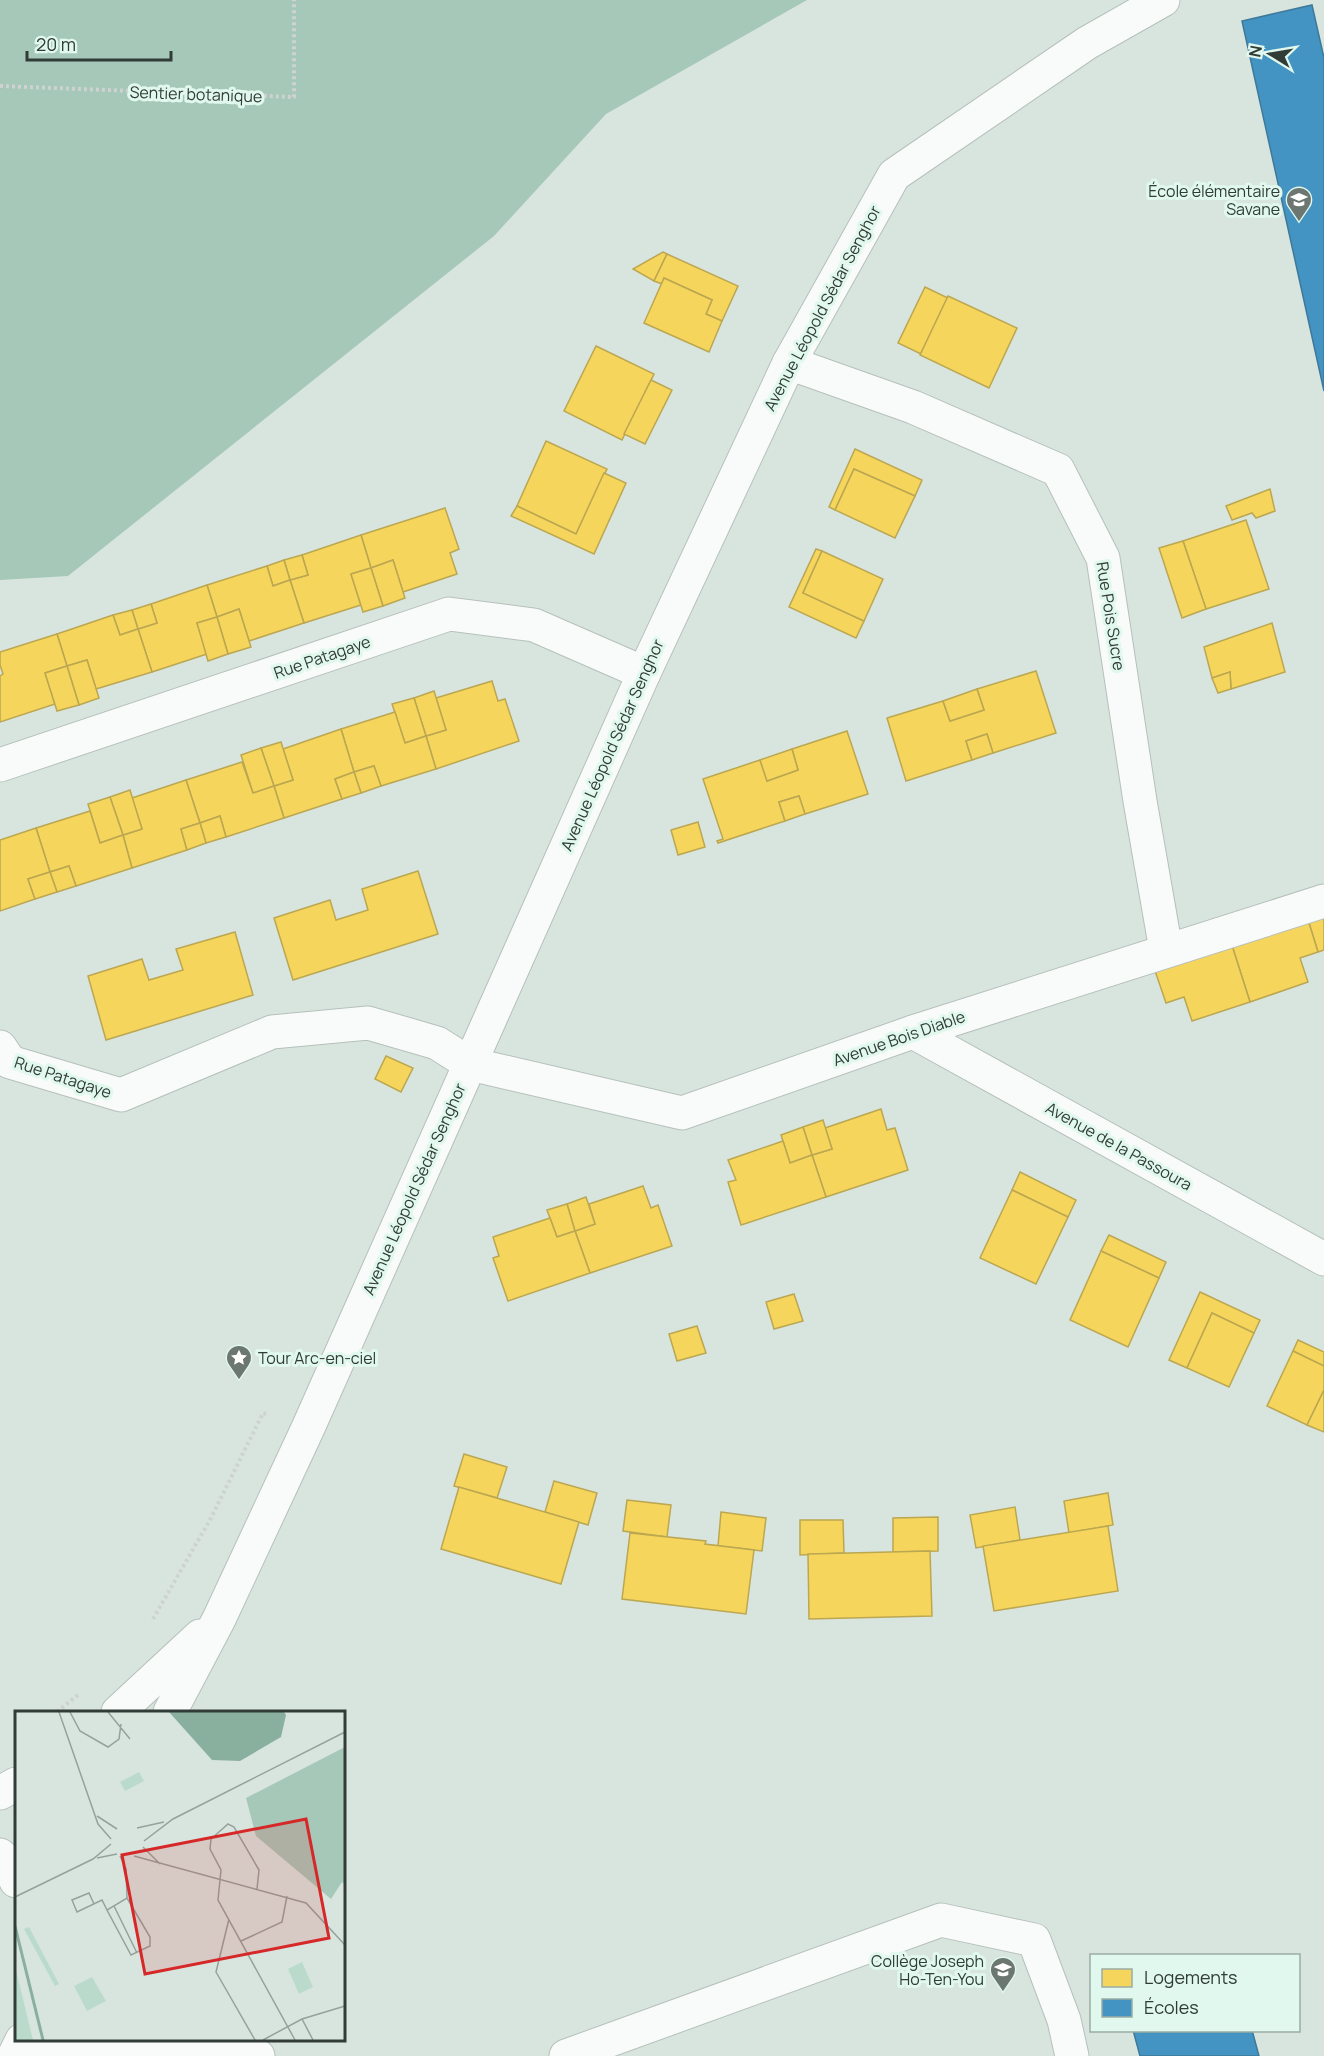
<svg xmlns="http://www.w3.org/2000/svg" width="1324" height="2056" viewBox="0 0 1324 2056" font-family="Manrope,sans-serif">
  <rect width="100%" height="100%" fill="#d8e5df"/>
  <path fill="#a6c8b8" d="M0,0H807L606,114L494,236L68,576L0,580Z"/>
  <g fill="#f6d55c" stroke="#bba751" stroke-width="1.5">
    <path d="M663,252L667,254L654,281L633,269Z"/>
    <path d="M667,254L738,286L722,321L706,314L712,300L664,278L662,284L654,281Z"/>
    <path d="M664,278L712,300L706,314L722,321L709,352L644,323Z"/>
    <path d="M925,287L948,298L921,354L898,343Z"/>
    <path d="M948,296L1017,328L989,388L920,355Z"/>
    <path d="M596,346L654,374L622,440L564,411Z"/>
    <path d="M651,380L672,390L645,444L624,434Z"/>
    <path d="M546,441L607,469L576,534L517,506Z"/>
    <path d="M855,449L922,480L915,496L854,469L835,510L829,507Z"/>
    <path d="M854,469L915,496L895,538L835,510Z"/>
    <path d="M604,473L626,483L594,554L511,516L517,506L576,534Z"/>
    <path d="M1270,489L1275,511L1256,518L1252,513L1232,520L1226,506Z"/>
    <path d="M445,508L459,549L450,553L457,574L403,592L393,560L371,568L361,535Z"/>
    <path d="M1246,520L1269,589L1206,609L1183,541Z"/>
    <path d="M361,535L371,568L351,574L361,605L304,623L290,580L308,575L302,555Z"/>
    <path d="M1183,541L1206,609L1182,618L1159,548Z"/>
    <path d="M816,549L822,551L803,593L864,621L856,638L789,607Z"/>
    <path d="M822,551L883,579L864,621L803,593Z"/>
    <path d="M302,555L308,575L290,580L284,560Z"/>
    <path d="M284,560L290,580L273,586L267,566Z"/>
    <path d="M393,560L405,598L383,606L371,568Z"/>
    <path d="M267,566L273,586L290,580L304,623L249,641L239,609L217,617L207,585Z"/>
    <path d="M371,568L383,606L363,612L351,574Z"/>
    <path d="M207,585L217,617L197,623L207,654L152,672L138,629L157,623L151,604Z"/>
    <path d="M151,604L157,623L138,629L132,610Z"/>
    <path d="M239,609L251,647L228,654L217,617Z"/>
    <path d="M132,610L138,629L120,635L113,615Z"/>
    <path d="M113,615L120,635L138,629L152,672L96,689L87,660L67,666L57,634Z"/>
    <path d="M217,617L228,654L208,661L197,623Z"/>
    <path d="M1272,623L1285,672L1231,689L1230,672L1212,678L1204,647Z"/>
    <path d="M57,634L67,666L45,673L55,704L0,722V676L3,674L0,665V652Z"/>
    <path d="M87,660L99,698L79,705L67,666Z"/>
    <path d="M67,666L79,705L57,711L45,673Z"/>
    <path d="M1036,671L1056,733L993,753L987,734L966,741L972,760L906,781L887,718L943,701L950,721L984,710L977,689Z"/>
    <path d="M1230,672L1231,689L1218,693L1212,678Z"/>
    <path d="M492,681L498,701L505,699L519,741L436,769L426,736L446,730L436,698Z"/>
    <path d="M977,689L984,710L950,721L943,701Z"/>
    <path d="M434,691L446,730L426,736L414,698Z"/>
    <path d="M414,698L426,736L405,743L392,704Z"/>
    <path d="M395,712L405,743L426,736L436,769L381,786L374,766L354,772L341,729Z"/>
    <path d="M341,729L354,772L335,779L342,799L284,818L274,786L293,780L283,749Z"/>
    <path d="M847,731L868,794L805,814L799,796L779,802L785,821L718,843L717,841L723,839L703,779L760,760L767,781L798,770L792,749Z"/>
    <path d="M987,734L993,753L972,760L966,741Z"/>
    <path d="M281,742L293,780L274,786L261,748Z"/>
    <path d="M261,748L274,786L253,793L241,755Z"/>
    <path d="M792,749L798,770L767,781L760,760Z"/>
    <path d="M242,762L253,793L274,786L284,818L226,837L220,816L200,823L186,780Z"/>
    <path d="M374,766L381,786L361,793L354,772Z"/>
    <path d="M354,772L361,793L342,799L335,779Z"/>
    <path d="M186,780L200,823L181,829L187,850L132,868L123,835L142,829L132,798Z"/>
    <path d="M130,790L142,829L123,835L110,797Z"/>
    <path d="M799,796L805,814L785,821L779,802Z"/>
    <path d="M110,797L123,835L100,843L88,804Z"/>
    <path d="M90,811L100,843L123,835L132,868L76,886L69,866L50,872L36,828Z"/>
    <path d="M220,816L226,837L206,843L200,823Z"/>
    <path d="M698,822L705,847L678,855L671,830Z"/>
    <path d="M200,823L206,843L187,850L181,829Z"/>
    <path d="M36,828L50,872L28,879L35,899L0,911V840Z"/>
    <path d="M69,866L76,886L57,892L50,872Z"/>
    <path d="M418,871L438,934L293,980L274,918L330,900L336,920L368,910L362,889Z"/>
    <path d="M50,872L57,892L35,899L28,879Z"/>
    <path d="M1324,904V950L1318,952L1305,910Z"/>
    <path d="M1305,910L1318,952L1300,958L1308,982L1250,1002L1229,936Z"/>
    <path d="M235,932L253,995L106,1040L88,976L142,959L149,980L183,970L176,949Z"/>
    <path d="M1229,936L1250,1002L1192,1021L1184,997L1166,1003L1152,962Z"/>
    <path d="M386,1056L413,1068L401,1092L375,1079Z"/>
    <path d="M881,1109L887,1130L895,1128L908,1170L826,1197L812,1155L832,1149L825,1128Z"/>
    <path d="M823,1120L832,1149L812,1155L803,1127Z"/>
    <path d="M803,1127L812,1155L790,1163L781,1135Z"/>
    <path d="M783,1141L790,1163L812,1155L826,1197L741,1225L728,1182L736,1180L728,1160Z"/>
    <path d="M1020,1172L1076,1200L1068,1217L1012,1190Z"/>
    <path d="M643,1186L651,1208L658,1205L672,1246L590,1273L575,1231L595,1224L589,1204Z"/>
    <path d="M1012,1190L1068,1217L1036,1284L980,1258Z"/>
    <path d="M586,1197L595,1224L575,1231L567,1204Z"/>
    <path d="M567,1204L575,1231L557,1237L547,1210Z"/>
    <path d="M550,1218L557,1237L575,1231L590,1273L508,1301L493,1258L499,1256L493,1237Z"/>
    <path d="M1109,1235L1166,1262L1159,1278L1101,1251Z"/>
    <path d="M1101,1251L1159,1278L1128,1347L1070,1320Z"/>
    <path d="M1200,1292L1260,1320L1254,1333L1212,1313L1187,1368L1169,1360Z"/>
    <path d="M794,1294L803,1321L774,1329L766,1302Z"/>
    <path d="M1212,1313L1254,1333L1229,1387L1187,1368Z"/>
    <path d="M697,1326L706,1353L677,1361L669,1334Z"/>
    <path d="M1298,1340L1324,1352V1366L1293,1351Z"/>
    <path d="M1293,1351L1324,1366V1390L1307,1425L1267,1406Z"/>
    <path d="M1324,1390V1432L1307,1425Z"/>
    <path d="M464,1454L507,1467L497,1498L454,1486Z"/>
    <path d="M554,1481L597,1493L588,1525L545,1512Z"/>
    <path d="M459,1487L579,1522L561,1584L441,1549Z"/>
    <path d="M1108,1493L1113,1525L1069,1533L1064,1501Z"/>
    <path d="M627,1500L671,1505L667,1537L623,1531Z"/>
    <path d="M1015,1507L1020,1540L976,1548L970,1515Z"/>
    <path d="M721,1512L766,1518L762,1551L718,1546Z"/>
    <path d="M938,1517V1551L893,1552V1518Z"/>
    <path d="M800,1520H843L844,1553L800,1555Z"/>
    <path d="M1108,1526L1118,1591L994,1611L983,1546Z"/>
    <path d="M630,1533L706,1541L705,1544L754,1550L746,1614L622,1599Z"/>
    <path d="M930,1551L932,1616L809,1619L808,1554Z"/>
  </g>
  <g fill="#4393c3" stroke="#3e7999" stroke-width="1.5">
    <path d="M1312,5L1324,58V391L1242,21Z"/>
    <path d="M1133,2030H1252L1259,2056H1140Z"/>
  </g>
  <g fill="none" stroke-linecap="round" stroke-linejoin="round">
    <defs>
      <g id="street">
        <path d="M789,363L913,407L1058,470L1103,558L1140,801L1166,950"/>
        <path d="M0,765L449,614L534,625L644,673"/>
        <path d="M913,1032L1324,1259"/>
        <path d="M0,1047L10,1062L121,1095L272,1032L368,1023L437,1043L470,1064L682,1113L913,1032L1324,901"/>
        <path d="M118,1712L200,1636"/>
        <path d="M170,1712L219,1619L308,1428L644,673L789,363L894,175L1087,43L1163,0"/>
        <path d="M0,1793L16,1784"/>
        <path d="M47,2056L60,2050L115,2047L157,2040L258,2056"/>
        <path d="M566,2056L941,1920L1034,1940L1064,2020L1072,2056"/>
      </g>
      <g id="secondary">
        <path d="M0,1855L9,1863L16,1881"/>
        <path d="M14,2056L22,2040"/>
      </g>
    </defs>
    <use href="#street" stroke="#b6c0bb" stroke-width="35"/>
    <use href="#secondary" stroke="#b6c0bb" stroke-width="35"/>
    <g stroke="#ced2d0" stroke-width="4" stroke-dasharray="3 3" stroke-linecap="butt">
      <path d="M0,86L294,97V0"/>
      <path d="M153,1619L211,1518L263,1413L268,1415"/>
      <path d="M57,1712L79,1694"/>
    </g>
    <use href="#street" stroke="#f9fbfa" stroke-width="33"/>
    <use href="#secondary" stroke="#f9fbfa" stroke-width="33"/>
  </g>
  <defs>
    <symbol id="school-pin" viewBox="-11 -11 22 30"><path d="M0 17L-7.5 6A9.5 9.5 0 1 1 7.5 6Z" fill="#6c7772" stroke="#e0f8ed"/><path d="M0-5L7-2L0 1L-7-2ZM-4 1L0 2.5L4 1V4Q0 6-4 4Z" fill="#fff"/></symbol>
    <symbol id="sight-pin" viewBox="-11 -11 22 30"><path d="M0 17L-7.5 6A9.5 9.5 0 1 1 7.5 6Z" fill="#6c7772" stroke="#e0f8ed"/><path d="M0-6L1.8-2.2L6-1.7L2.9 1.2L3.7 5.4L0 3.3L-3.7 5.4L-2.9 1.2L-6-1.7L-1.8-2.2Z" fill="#fff"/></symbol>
  </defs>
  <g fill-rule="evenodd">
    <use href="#school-pin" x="1284" y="185" width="30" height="40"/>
    <use href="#sight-pin" x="224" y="1343" width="30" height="40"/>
    <use href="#school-pin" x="988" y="1955" width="30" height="40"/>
  </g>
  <g text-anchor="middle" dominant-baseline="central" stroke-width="6" stroke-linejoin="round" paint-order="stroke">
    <g font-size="16" fill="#323c37" stroke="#e0f8ed">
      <text transform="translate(196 94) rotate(2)">Sentier botanique</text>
      <text transform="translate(822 308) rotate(-62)">Avenue Léopold Sédar Senghor</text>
      <text transform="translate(1111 616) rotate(81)">Rue Pois Sucre</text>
      <text transform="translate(322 657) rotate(-19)">Rue Patagaye</text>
      <text transform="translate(612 745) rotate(-66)">Avenue Léopold Sédar Senghor</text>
      <text transform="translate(899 1038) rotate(-19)">Avenue Bois Diable</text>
      <text transform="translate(63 1077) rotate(18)">Rue Patagaye</text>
      <text transform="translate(1119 1146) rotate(29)">Avenue de la Passoura</text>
      <text transform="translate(414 1189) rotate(-66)">Avenue Léopold Sédar Senghor</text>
    </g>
    <g font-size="16" fill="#323c37" stroke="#e0f8ed" text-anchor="end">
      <text x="1280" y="191">École élémentaire<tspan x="1280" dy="18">Savane</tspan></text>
      <text x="258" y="1358" text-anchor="start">Tour Arc-en-ciel</text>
      <text x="984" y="1961">Collège Joseph<tspan x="984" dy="18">Ho-Ten-You</tspan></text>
    </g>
  </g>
  <g transform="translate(15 1711)">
    <rect width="330" height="330" fill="#d8e5df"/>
    <path d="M124,61L129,70L110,80L105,71ZM14,216L44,273L40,275L9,218ZM287,251L298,276L284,283L273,258ZM0,255L18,329H0ZM77,266L91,290L72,300L59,275Z" fill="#badbcc"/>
    <path d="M330,36V174L327,171L316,188L241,125L231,87Z" fill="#a6c8b8"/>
    <path d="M154,1H269L271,4L266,26L225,50L197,49Z" fill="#89b09f"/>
    <path fill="none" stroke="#89b09f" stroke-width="3" d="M0,215L28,329"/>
    <path fill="none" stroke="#96a19c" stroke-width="1.5" d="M44,1L83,113L96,128M55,1L65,20L93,36L104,28L106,13M93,1L115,28M82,105L102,118M122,117L149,111M129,130L158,108L330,21M128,136L145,153M105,145L111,158L112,187M119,145L291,192L330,234M82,147L102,143M242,178L244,159L219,116L213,113L196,128L195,138L206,159L203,189L280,329M0,186L78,148L96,133M112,187L135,226V235L116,244L92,199ZM79,193L74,182L57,189L62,201L87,189L92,199M99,195L122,242M214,208L201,261L240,329M226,230L267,211L272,185M287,308L298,329M248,329L287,308L330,295"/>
    <path fill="#d62828" fill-opacity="0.15" stroke="#d62828" stroke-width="3" d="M291,108L314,227L130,263L107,144Z"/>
    <rect width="330" height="330" fill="none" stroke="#323c37" stroke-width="3"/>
  </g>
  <rect x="1090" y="1954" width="210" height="78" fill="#e0f8ed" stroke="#9aada4" stroke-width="1.5"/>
  <rect x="1102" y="1969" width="30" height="18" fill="#f6d55c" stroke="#9aada4" stroke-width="1.5"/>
  <text x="1144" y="1984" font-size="18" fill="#323c37">Logements</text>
  <rect x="1102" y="1999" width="30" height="18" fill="#4393c3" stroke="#9aada4" stroke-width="1.5"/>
  <text x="1144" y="2014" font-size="18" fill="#323c37">Écoles</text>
  <g transform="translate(1270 54) rotate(281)" stroke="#e0f8ed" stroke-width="4.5" paint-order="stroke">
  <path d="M0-4.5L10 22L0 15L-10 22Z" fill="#323c37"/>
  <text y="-9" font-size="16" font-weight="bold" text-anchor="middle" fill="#323c37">N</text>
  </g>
  <path d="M27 51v9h144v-9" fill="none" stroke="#323c37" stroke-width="3"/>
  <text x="36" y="51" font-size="18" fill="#323c37" stroke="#e0f8ed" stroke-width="4.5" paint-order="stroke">20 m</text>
</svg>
